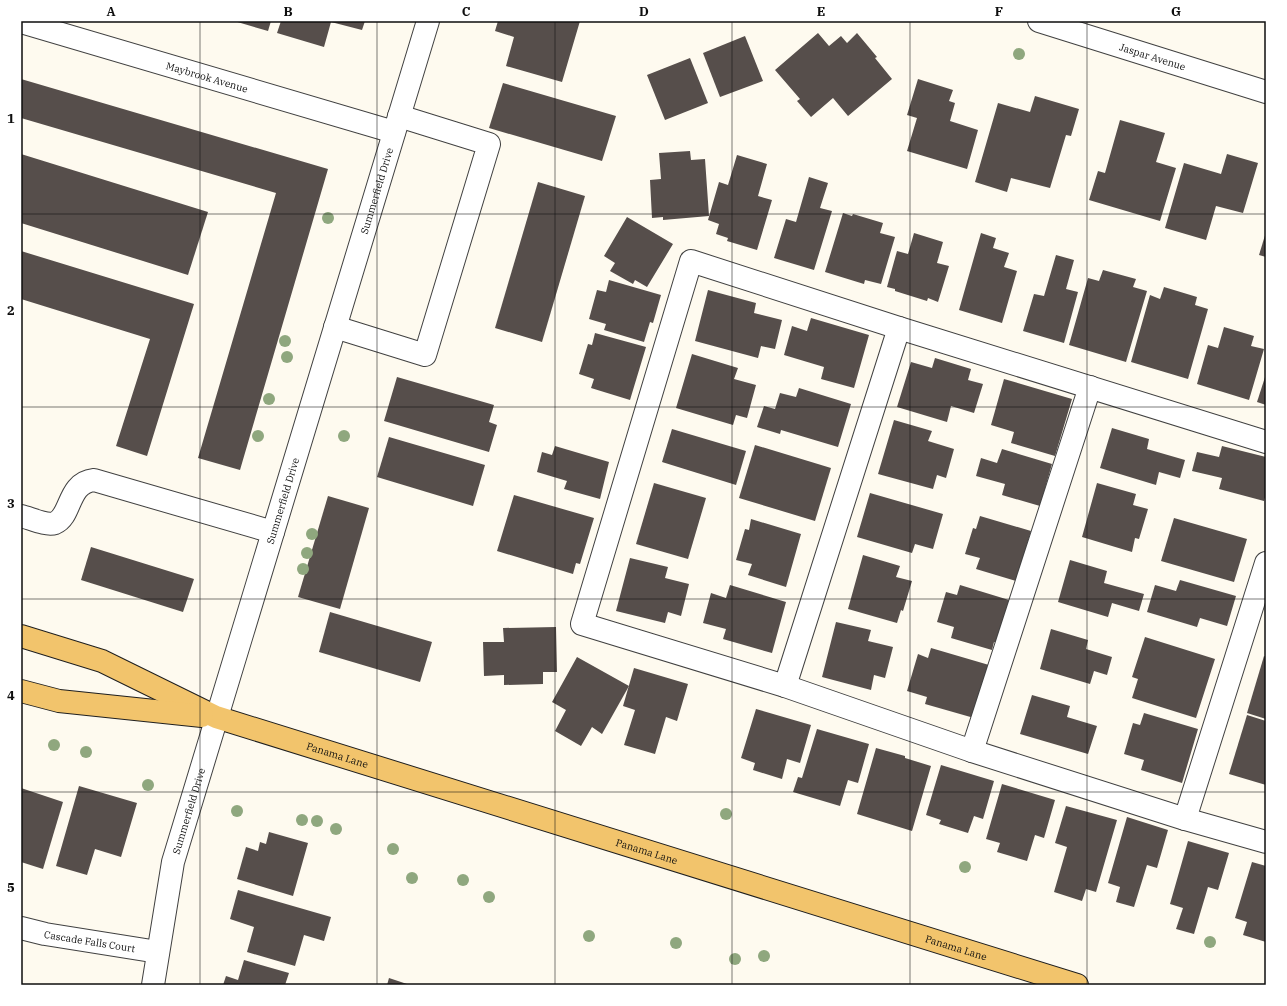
<svg xmlns="http://www.w3.org/2000/svg" width="1287" height="1006" viewBox="0 0 1287 1006" font-family="'IBM Plex Serif',serif">
  <rect width="100%" height="100%" fill="#fefaef"/>
  <g fill="#564e4b">
    <path d="M234,21H271L268,31Z"/>
    <path d="M281,21H365L362,30L331,22L324,47L277,33Z"/>
    <path d="M498,21H580L562,82L506,66L514,37L495,31Z"/>
    <path d="M818,33L829,46L841,36L847,43L857,33L877,57L875,58L892,79L848,116L833,98L811,117L797,101L800,99L775,70Z"/>
    <path d="M745,36L763,81L720,97L703,53Z"/>
    <path d="M690,58L708,103L665,120L647,75Z"/>
    <path d="M21,79L328,169L240,470L198,458L276,193L21,118Z"/>
    <path d="M918,79L953,90L949,101L955,103L950,121L978,130L967,169L907,151L917,118L907,115Z"/>
    <path d="M503,83L616,116L602,161L489,128Z"/>
    <path d="M1035,96L1079,109L1071,136L1066,135L1050,188L1011,178L1007,192L975,182L998,103L1030,112Z"/>
    <path d="M1120,120L1165,133L1156,162L1176,168L1160,221L1089,200L1098,171L1105,173Z"/>
    <path d="M690,151L691,160L705,159L709,216L663,220V217L652,218L650,180L661,179L659,153Z"/>
    <path d="M21,154L208,212L188,275L21,223Z"/>
    <path d="M1227,154L1258,163L1243,213L1216,206L1206,240L1165,228L1184,163L1221,174Z"/>
    <path d="M737,155L767,164L758,196L772,200L757,250L727,241L728,238L716,234L719,224L708,220L719,182L728,185Z"/>
    <path d="M809,177L828,183L820,208L832,211L814,270L774,258L786,219L796,222Z"/>
    <path d="M538,182L585,196L542,342L495,328Z"/>
    <path d="M843,213L852,216L853,214L883,223L880,233L895,237L881,284L865,280L864,284L825,272Z"/>
    <path d="M627,217L673,244L647,287L635,280L633,284L610,271L615,263L604,256Z"/>
    <path d="M1266,232V257L1259,255Z"/>
    <path d="M914,233L943,242L937,263L949,266L938,302L928,298L927,301L895,291V289L887,287L897,251L908,254Z"/>
    <path d="M981,233L996,238L993,248L1009,253L1004,267L1017,271L1002,323L959,310Z"/>
    <path d="M21,251L194,304L147,456L116,446L150,339L21,299Z"/>
    <path d="M1056,255L1074,260L1066,289L1078,292L1064,343L1023,331L1034,294L1044,296Z"/>
    <path d="M1103,270L1136,279L1133,287L1147,291L1126,362L1069,345L1088,278L1099,281Z"/>
    <path d="M609,280L661,295L653,323L650,322L644,342L604,330L606,324L589,319L597,290L606,292Z"/>
    <path d="M1164,287L1197,297L1195,305L1208,309L1188,379L1131,362L1150,295L1160,299Z"/>
    <path d="M708,290L756,303L754,313L782,320L775,349L761,346L758,358L695,341Z"/>
    <path d="M811,318L869,335L854,388L821,379L824,367L784,355L792,326L807,331Z"/>
    <path d="M1224,327L1254,336L1251,346L1264,349L1249,400L1197,384L1208,345L1218,348Z"/>
    <path d="M595,333L646,347L630,400L591,388L594,379L579,374L588,344L592,345Z"/>
    <path d="M692,354L738,368L734,379L756,385L747,418L736,415L733,425L676,408Z"/>
    <path d="M935,358L971,369L968,380L983,384L974,413L951,406L947,422L897,407L911,362L932,368Z"/>
    <path d="M1266,374V405L1257,402Z"/>
    <path d="M397,377L494,405L489,422L497,425L489,452L384,421Z"/>
    <path d="M1004,379L1072,399L1055,456L1011,443L1014,432L991,425Z"/>
    <path d="M799,388L851,404L838,447L781,430L780,434L757,427L764,406L775,409L780,393L796,397Z"/>
    <path d="M894,420L932,431L928,441L954,449L946,478L937,475L933,489L878,474Z"/>
    <path d="M1112,428L1149,439L1147,449L1185,460L1180,478L1159,472L1156,485L1100,468Z"/>
    <path d="M672,429L746,451L736,485L662,462Z"/>
    <path d="M389,437L485,465L473,506L377,477Z"/>
    <path d="M755,445L831,468L815,521L739,498Z"/>
    <path d="M555,446L609,462L600,499L564,489L567,481L537,472L542,452L552,455Z"/>
    <path d="M1222,446L1266,457V494L1264,501L1219,489L1222,478L1192,471L1197,452L1219,457Z"/>
    <path d="M1002,449L1052,464L1040,506L1002,495L1005,484L976,476L981,458L997,463Z"/>
    <path d="M654,483L706,498L688,559L636,544Z"/>
    <path d="M1097,483L1136,494L1133,505L1148,509L1139,539L1135,538L1132,552L1082,537Z"/>
    <path d="M870,493L943,514L933,549L915,544L912,553L857,537Z"/>
    <path d="M514,495L594,518L580,564L576,563L573,574L497,551Z"/>
    <path d="M328,496L369,508L340,609L298,597Z"/>
    <path d="M980,516L1031,531L1016,581L976,569L980,558L965,554L973,528L976,529Z"/>
    <path d="M1174,518L1247,539L1234,582L1161,561Z"/>
    <path d="M751,519L801,534L786,587L748,575L752,564L736,560L745,529L749,530Z"/>
    <path d="M91,547L194,579L183,612L81,580Z"/>
    <path d="M863,555L900,566L896,577L912,581L903,611L901,610L897,623L848,609Z"/>
    <path d="M630,558L668,567L665,578L689,584L681,616L668,612L665,623L616,611Z"/>
    <path d="M1070,560L1107,571L1104,583L1144,594L1139,611L1112,603L1108,617L1058,602Z"/>
    <path d="M1180,580L1236,596L1227,626L1200,618L1197,627L1147,612L1155,585L1176,591Z"/>
    <path d="M730,585L786,602L772,653L723,639L726,629L703,623L711,593L726,598Z"/>
    <path d="M960,585L1009,600L997,643L994,642L992,650L951,638L954,627L937,622L946,592L957,595Z"/>
    <path d="M330,612L432,642L420,682L319,652Z"/>
    <path d="M836,622L871,630L868,641L893,647L885,678L874,675L871,690L822,677Z"/>
    <path d="M556,627L557,672H543V684L504,685V675L484,676L483,642H504L503,628Z"/>
    <path d="M1051,629L1088,640L1086,649L1112,657L1107,675L1094,671L1090,684L1040,669Z"/>
    <path d="M1145,637L1215,659L1196,718L1132,698L1138,679L1132,677Z"/>
    <path d="M931,648L989,665L974,718L925,704L927,697L907,691L918,654L928,658Z"/>
    <path d="M1264,656L1266,657V719L1247,713Z"/>
    <path d="M577,657L629,686L602,734L592,727L581,746L555,731L566,710L552,702Z"/>
    <path d="M634,668L688,684L677,721L666,717L655,754L624,745L635,710L623,706Z"/>
    <path d="M1032,695L1070,706L1067,717L1097,726L1088,754L1020,734Z"/>
    <path d="M756,709L811,725L800,763L787,759L782,779L753,770L755,763L741,758Z"/>
    <path d="M1144,713L1198,729L1182,783L1141,770L1144,760L1124,754L1133,723L1140,725Z"/>
    <path d="M1247,715L1266,721V785L1229,774Z"/>
    <path d="M817,729L869,744L858,783L848,780L840,806L793,792L798,777L802,778Z"/>
    <path d="M876,748L905,756V758L931,766L912,831L857,814Z"/>
    <path d="M941,765L994,781L983,819L974,816L968,833L939,824L941,820L926,815Z"/>
    <path d="M1002,784L1055,800L1044,838L1035,835L1027,861L997,852L1000,843L986,839Z"/>
    <path d="M79,786L137,803L121,857L95,849L87,875L56,866Z"/>
    <path d="M21,788L63,802L43,869L21,862Z"/>
    <path d="M1066,806L1117,820L1096,892L1086,889L1082,901L1054,892L1067,847L1055,843Z"/>
    <path d="M1127,817L1168,830L1157,868L1147,865L1134,907L1116,902L1120,887L1108,883Z"/>
    <path d="M269,832L308,843L293,896L237,879L246,847L258,851L260,842L266,844Z"/>
    <path d="M1188,841L1229,853L1218,890L1208,887L1194,934L1176,929L1183,908L1170,904Z"/>
    <path d="M1252,862L1266,866V942L1243,935L1247,922L1235,918Z"/>
    <path d="M238,890L331,917L324,941L304,935L295,966L247,952L254,927L230,919Z"/>
    <path d="M244,960L289,973L285,985H223L226,976L238,980Z"/>
    <path d="M389,978L410,985H387Z"/>
  </g>
  <g fill="none" stroke-linecap="round" stroke-linejoin="round">
    <defs>
      <g id="minor">
        <path id="s1" d="M1039,21L1266,92"/>
        <path id="s2" d="M21,22L394,132"/>
        <path d="M335,327L425,355L489,144L399,116"/>
        <path d="M1266,442L899,328L691,261L582,624L785,686L972,751L1185,819L1266,842"/>
        <path d="M21,516C30,518 46,526 55,523C72,516 67,483 94,480L273,532"/>
        <path d="M785,686L899,328"/>
        <path d="M972,751L1090,387"/>
        <path d="M1185,819L1266,563"/>
        <path id="s3" d="M21,928L45,934L158,952"/>
        <path id="s4" d="M153,985L173,862L428,21"/>
      </g>
      <g id="major">
        <path id="s5" d="M21,636L102,661L216,717L1077,985"/>
        <path d="M21,691L59,701L202,716"/>
      </g>
    </defs>
    <use href="#minor" stroke="#414141" stroke-width="24"/>
    <use href="#major" stroke="#1f1f1f" stroke-width="24"/>
    <use href="#minor" stroke="#fff" stroke-width="22"/>
    <use href="#major" stroke="#f2c46c" stroke-width="22"/>
  </g>
  <g fill="#8fa77e">
    <circle cx="1019" cy="54" r="6"/>
    <circle cx="328" cy="218" r="6"/>
    <circle cx="285" cy="341" r="6"/>
    <circle cx="287" cy="357" r="6"/>
    <circle cx="269" cy="399" r="6"/>
    <circle cx="258" cy="436" r="6"/>
    <circle cx="344" cy="436" r="6"/>
    <circle cx="312" cy="534" r="6"/>
    <circle cx="307" cy="553" r="6"/>
    <circle cx="303" cy="569" r="6"/>
    <circle cx="54" cy="745" r="6"/>
    <circle cx="86" cy="752" r="6"/>
    <circle cx="148" cy="785" r="6"/>
    <circle cx="237" cy="811" r="6"/>
    <circle cx="726" cy="814" r="6"/>
    <circle cx="302" cy="820" r="6"/>
    <circle cx="317" cy="821" r="6"/>
    <circle cx="336" cy="829" r="6"/>
    <circle cx="393" cy="849" r="6"/>
    <circle cx="965" cy="867" r="6"/>
    <circle cx="412" cy="878" r="6"/>
    <circle cx="463" cy="880" r="6"/>
    <circle cx="489" cy="897" r="6"/>
    <circle cx="589" cy="936" r="6"/>
    <circle cx="1210" cy="942" r="6"/>
    <circle cx="676" cy="943" r="6"/>
    <circle cx="764" cy="956" r="6"/>
    <circle cx="735" cy="959" r="6"/>
  </g>
  <path fill="none" stroke="#0e0e0e" stroke-width="1" stroke-opacity="0.55" d="M200,21V985M377,21V985M555,21V985M732,21V985M910,21V985M1087,21V985M21,214H1266M21,407H1266M21,599H1266M21,792H1266"/>
  <g text-anchor="middle" dominant-baseline="central" stroke-width="4" stroke-linejoin="round" paint-order="stroke">
    <g font-size="10" fill="#0e0e0e" stroke="#fff">
      <text stroke="none"><textPath href="#s1" startOffset="119">Jaspar Avenue</textPath></text>
      <text stroke="none"><textPath href="#s2" startOffset="194">Maybrook Avenue</textPath></text>
      <text stroke="none"><textPath href="#s4" startOffset="826">Summerfield Drive</textPath></text>
      <text stroke="none"><textPath href="#s4" startOffset="502">Summerfield Drive</textPath></text>
      <text stroke="none"><textPath href="#s5" startOffset="339">Panama Lane</textPath></text>
      <text stroke="none"><textPath href="#s4" startOffset="178">Summerfield Drive</textPath></text>
      <text stroke="none"><textPath href="#s5" startOffset="663">Panama Lane</textPath></text>
      <text stroke="none"><textPath href="#s3" startOffset="70">Cascade Falls Court</textPath></text>
      <text stroke="none"><textPath href="#s5" startOffset="987">Panama Lane</textPath></text>
    </g>
  </g>
  <rect width="1287" height="1006" fill="none" stroke="#ffffff" stroke-width="44"/>
  <rect x="22" y="22" width="1243" height="962" fill="none" stroke="#0e0e0e" stroke-width="1.5"/>
  <g font-size="13" text-anchor="middle" font-weight="bold" fill="#0e0e0e">
    <text x="111" y="16">A</text>
    <text x="288" y="16">B</text>
    <text x="466" y="16">C</text>
    <text x="644" y="16">D</text>
    <text x="821" y="16">E</text>
    <text x="999" y="16">F</text>
    <text x="1176" y="16">G</text>
    <text x="11" y="123">1</text>
    <text x="11" y="315">2</text>
    <text x="11" y="508">3</text>
    <text x="11" y="700">4</text>
    <text x="11" y="892">5</text>
  </g>
</svg>
